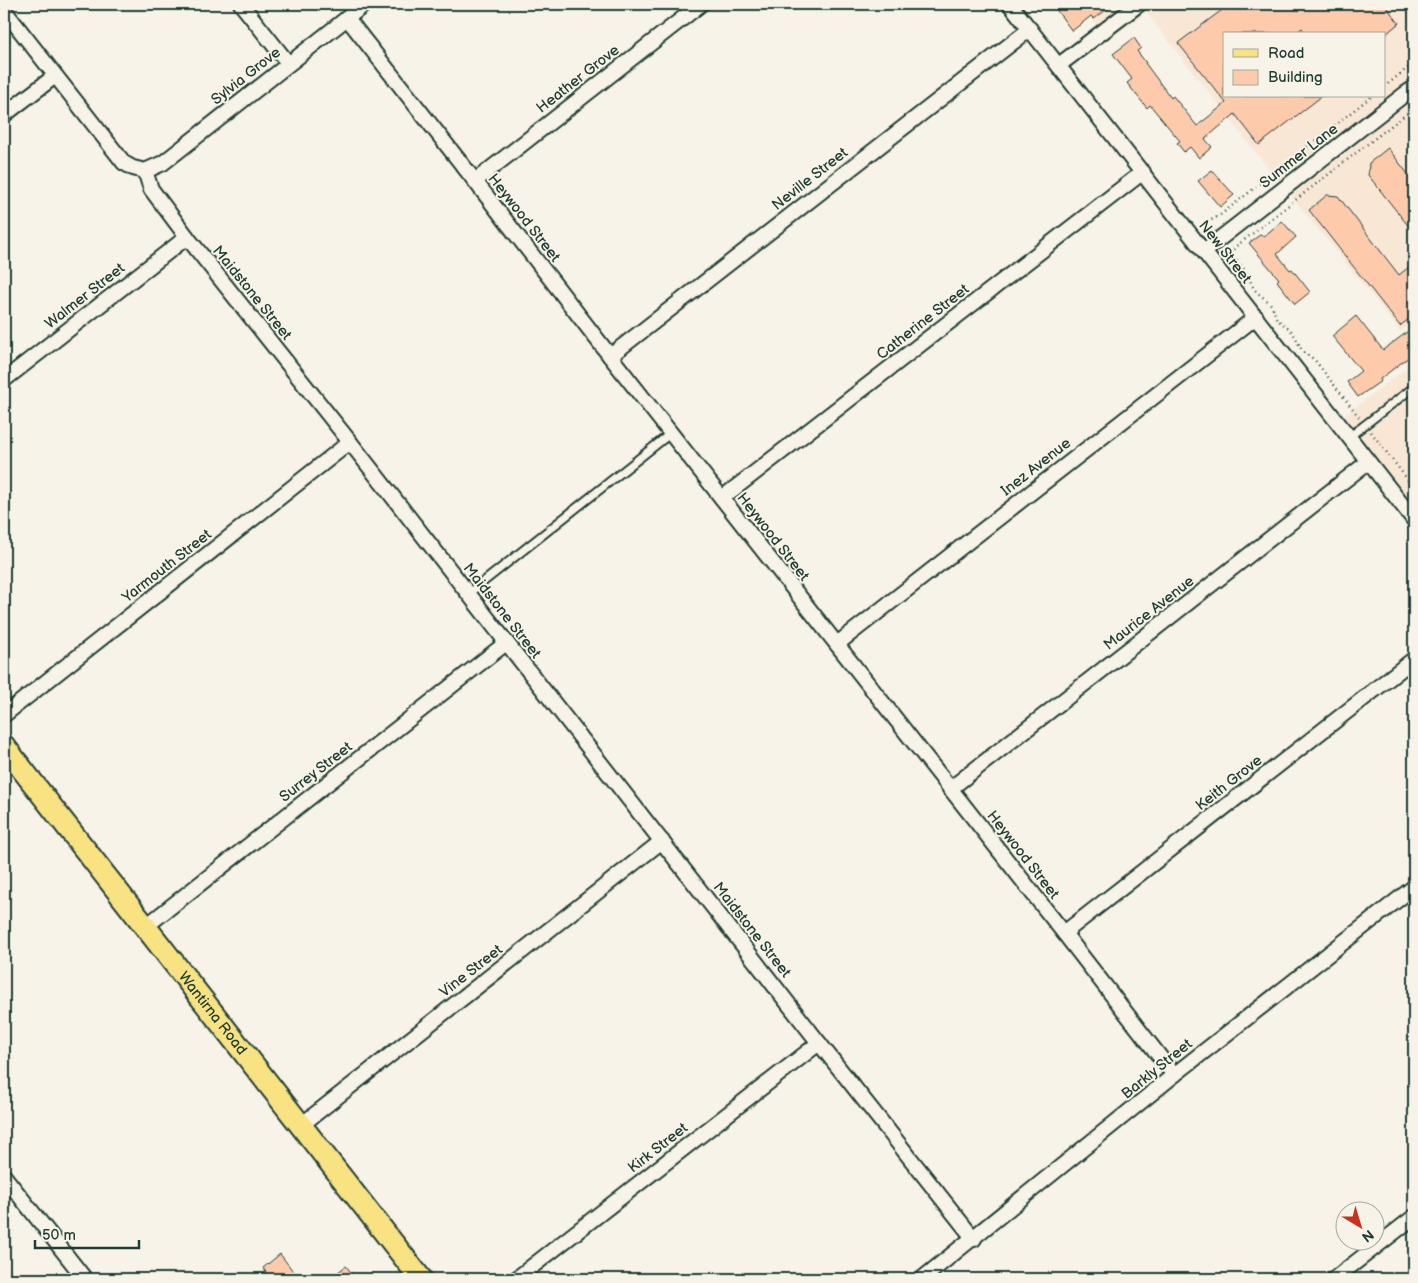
<svg xmlns="http://www.w3.org/2000/svg" width="1418" height="1283" viewBox="0 0 1418 1283" font-family="'Balsamiq Sans',sans-serif">
  <rect width="100%" height="100%" fill="#f7f3e8"/>
  <filter id="ink" filterUnits="userSpaceOnUse"><feTurbulence type="fractalNoise" baseFrequency=".02" numOctaves="2"/><feDisplacementMap in="SourceGraphic" scale="10" xChannelSelector="R" yChannelSelector="G"/><feConvolveMatrix kernelMatrix="1 2 1 2 8 2 1 2 1" color-interpolation-filters="sRGB"/></filter>
  <g filter="url(#ink)">
    <g fill="#f9e7d6" fill-rule="evenodd">
      <path d="M1080,4H1414V333L1409,326L1401,332L1293,198L1275,177L1146,12L1109,40ZM1224,34H1384V96H1224Z"/>
      <path d="M1414,362V507L1343,417Z"/>
    </g>
    <g fill="#fdcbac" stroke="#1f3d34">
      <path d="M1052,4H1114L1094,19L1091,16L1072,31Z"/>
      <path d="M1230,4H1384L1399,23L1386,34H1306L1302,28L1294,34H1224V96H1322L1259,145L1235,114L1205,139L1212,147L1199,158L1190,147L1184,152L1177,143L1180,141L1150,105L1147,108L1127,83L1132,79L1113,54L1134,38L1141,48L1137,51L1146,63H1145L1171,98L1173,96L1197,126L1226,103L1178,43Z"/>
      <path d="M1388,148L1414,182V233L1368,175L1369,163Z"/>
      <path d="M1212,170L1234,195L1220,207L1198,181Z"/>
      <path d="M1327,195L1338,196L1399,275L1414,263V315L1400,326L1309,210Z"/>
      <path d="M1282,221L1296,237L1277,254L1290,270L1292,269L1310,292L1295,304L1277,281L1279,279L1249,243L1261,234L1263,237Z"/>
      <path d="M1356,316L1383,350L1414,327V353L1380,379L1381,381L1358,397L1347,382L1361,371L1332,336Z"/>
      <path d="M280,1254L299,1279H271L263,1268Z"/>
      <path d="M346,1266L356,1279H329Z"/>
    </g>
    <g fill="none" stroke-linecap="round" stroke-linejoin="round">
      <defs>
        <g id="lane">
          <path d="M1349,437L1414,387"/>
          <path d="M468,594L671,433"/>
        </g>
        <g id="street">
          <path d="M241,4L288,63"/>
          <path d="M1010,4L1414,520"/>
          <path d="M4,10L124,163L133,168L145,171L151,189L187,237L350,442L819,1043L974,1239"/>
          <path d="M347,18L475,181L610,356L1064,933L1174,1075"/>
          <path d="M1059,65L1139,4"/>
          <path d="M4,115L55,76"/>
          <path d="M145,171L163,163L365,4"/>
          <path d="M475,181L701,4"/>
          <path d="M1204,251L1405,94L1414,88"/>
          <path d="M610,356L1030,29"/>
          <path d="M4,380L187,237"/>
          <path d="M722,498L1143,172"/>
          <path d="M837,644L1256,317"/>
          <path d="M4,715L350,442"/>
          <path d="M950,789L1368,462"/>
          <path d="M145,927L506,643"/>
          <path d="M1064,933L1414,659"/>
          <path d="M300,1126L662,841"/>
          <path d="M4,1176L85,1279"/>
          <path d="M516,1279L819,1043"/>
          <path d="M922,1279L1174,1075L1414,887"/>
          <path d="M1334,1279L1414,1217"/>
        </g>
        <g id="primary">
          <path id="s1" d="M4,746L421,1279"/>
        </g>
      </defs>
      <use href="#lane" stroke="#1f3d34" stroke-width="11"/>
      <use href="#street" stroke="#1f3d34" stroke-width="18"/>
      <use href="#primary" stroke="#1f3d34" stroke-width="25"/>
      <g stroke="#1f3d34" stroke-width="2.5" stroke-dasharray="1 4" stroke-linecap="butt">
        <path d="M1384,87L1414,63"/>
        <path d="M1207,222L1219,216L1372,96"/>
        <path d="M1359,417L1314,359C1298,351 1301,345 1293,333C1289,327 1283,325 1278,320C1274,316 1275,311 1272,306C1268,300 1262,297 1258,293C1252,288 1251,281 1248,276C1244,268 1237,261 1231,254L1235,247L1414,108"/>
        <path d="M1371,432L1414,488"/>
      </g>
      <use href="#lane" stroke="#f7f3e8" stroke-width="7"/>
      <use href="#street" stroke="#f7f3e8" stroke-width="14"/>
      <use href="#primary" stroke="#f8e281" stroke-width="21"/>
    </g>
  </g>
  <g text-anchor="middle" dominant-baseline="central" stroke-width="4" stroke-linejoin="round" paint-order="stroke">
    <g font-size="15" fill="#1f3d34" stroke="#f7f3e8">
      <text transform="translate(246 76) rotate(-38)">Sylvia Grove</text>
      <text transform="translate(578 79) rotate(-38)">Heather Grove</text>
      <text transform="translate(1299 156) rotate(-38)">Summer Lane</text>
      <text transform="translate(810 179) rotate(-38)">Neville Street</text>
      <text transform="translate(524 218) rotate(52)">Heywood Street</text>
      <text transform="translate(1225 252) rotate(52)">New Street</text>
      <text transform="translate(252 293) rotate(51)">Maidstone Street</text>
      <text transform="translate(85 296) rotate(-38)">Walmer Street</text>
      <text transform="translate(923 322) rotate(-38)">Catherine Street</text>
      <text transform="translate(1036 467) rotate(-38)">Inez Avenue</text>
      <text transform="translate(773 537) rotate(52)">Heywood Street</text>
      <text transform="translate(167 566) rotate(-38)">Yarmouth Street</text>
      <text transform="translate(502 611) rotate(52)">Maidstone Street</text>
      <text transform="translate(1149 613) rotate(-38)">Maurice Avenue</text>
      <text transform="translate(316 772) rotate(-38)">Surrey Street</text>
      <text transform="translate(1229 783) rotate(-38)">Keith Grove</text>
      <text transform="translate(1023 855) rotate(52)">Heywood Street</text>
      <text transform="translate(752 930) rotate(52)">Maidstone Street</text>
      <text transform="translate(471 971) rotate(-38)">Vine Street</text>
      <text stroke="none"><textPath href="#s1" startOffset="339">Wantirna Road</textPath></text>
      <text transform="translate(1157 1069) rotate(-39)">Barkly Street</text>
      <text transform="translate(658 1148) rotate(-38)">Kirk Street</text>
    </g>
  </g>
  <rect width="1418" height="1283" fill="none" stroke="#f7f3e8" stroke-width="20"/>
  <rect x="10" y="10" width="1398" height="1263" fill="none" stroke="#1f3d34" stroke-width="2" filter="url(#ink)"/>
  <rect x="1223" y="32" width="162" height="65" fill="#f7f3e8" stroke="#a1aaa0"/>
  <rect x="1233" y="49" width="25" height="8" fill="#f8e281" stroke="#a1aaa0"/>
  <text x="1268" y="58" font-size="15" fill="#1f3d34">Road</text>
  <rect x="1233" y="70" width="25" height="15" fill="#fdcbac" stroke="#a1aaa0"/>
  <text x="1268" y="82" font-size="15" fill="#1f3d34">Building</text>
  <g transform="translate(1360 1226) rotate(142)"><circle r="24" fill="#f7f3e8" stroke="#a1aaa0"/>
  <path d="M0-4L9 19L0 12L-9 19Z" fill="#c8321e"/>
  <text y="-8" font-size="14" font-weight="bold" text-anchor="middle" fill="#1f3d34">N</text>
  </g>
  <path d="M35 1240v8h104v-8" fill="none" stroke="#1f3d34" stroke-width="2.5"/>
  <text x="42" y="1240" font-size="15" fill="#1f3d34" stroke="#f7f3e8" stroke-width="4" paint-order="stroke">50 m</text>
</svg>
